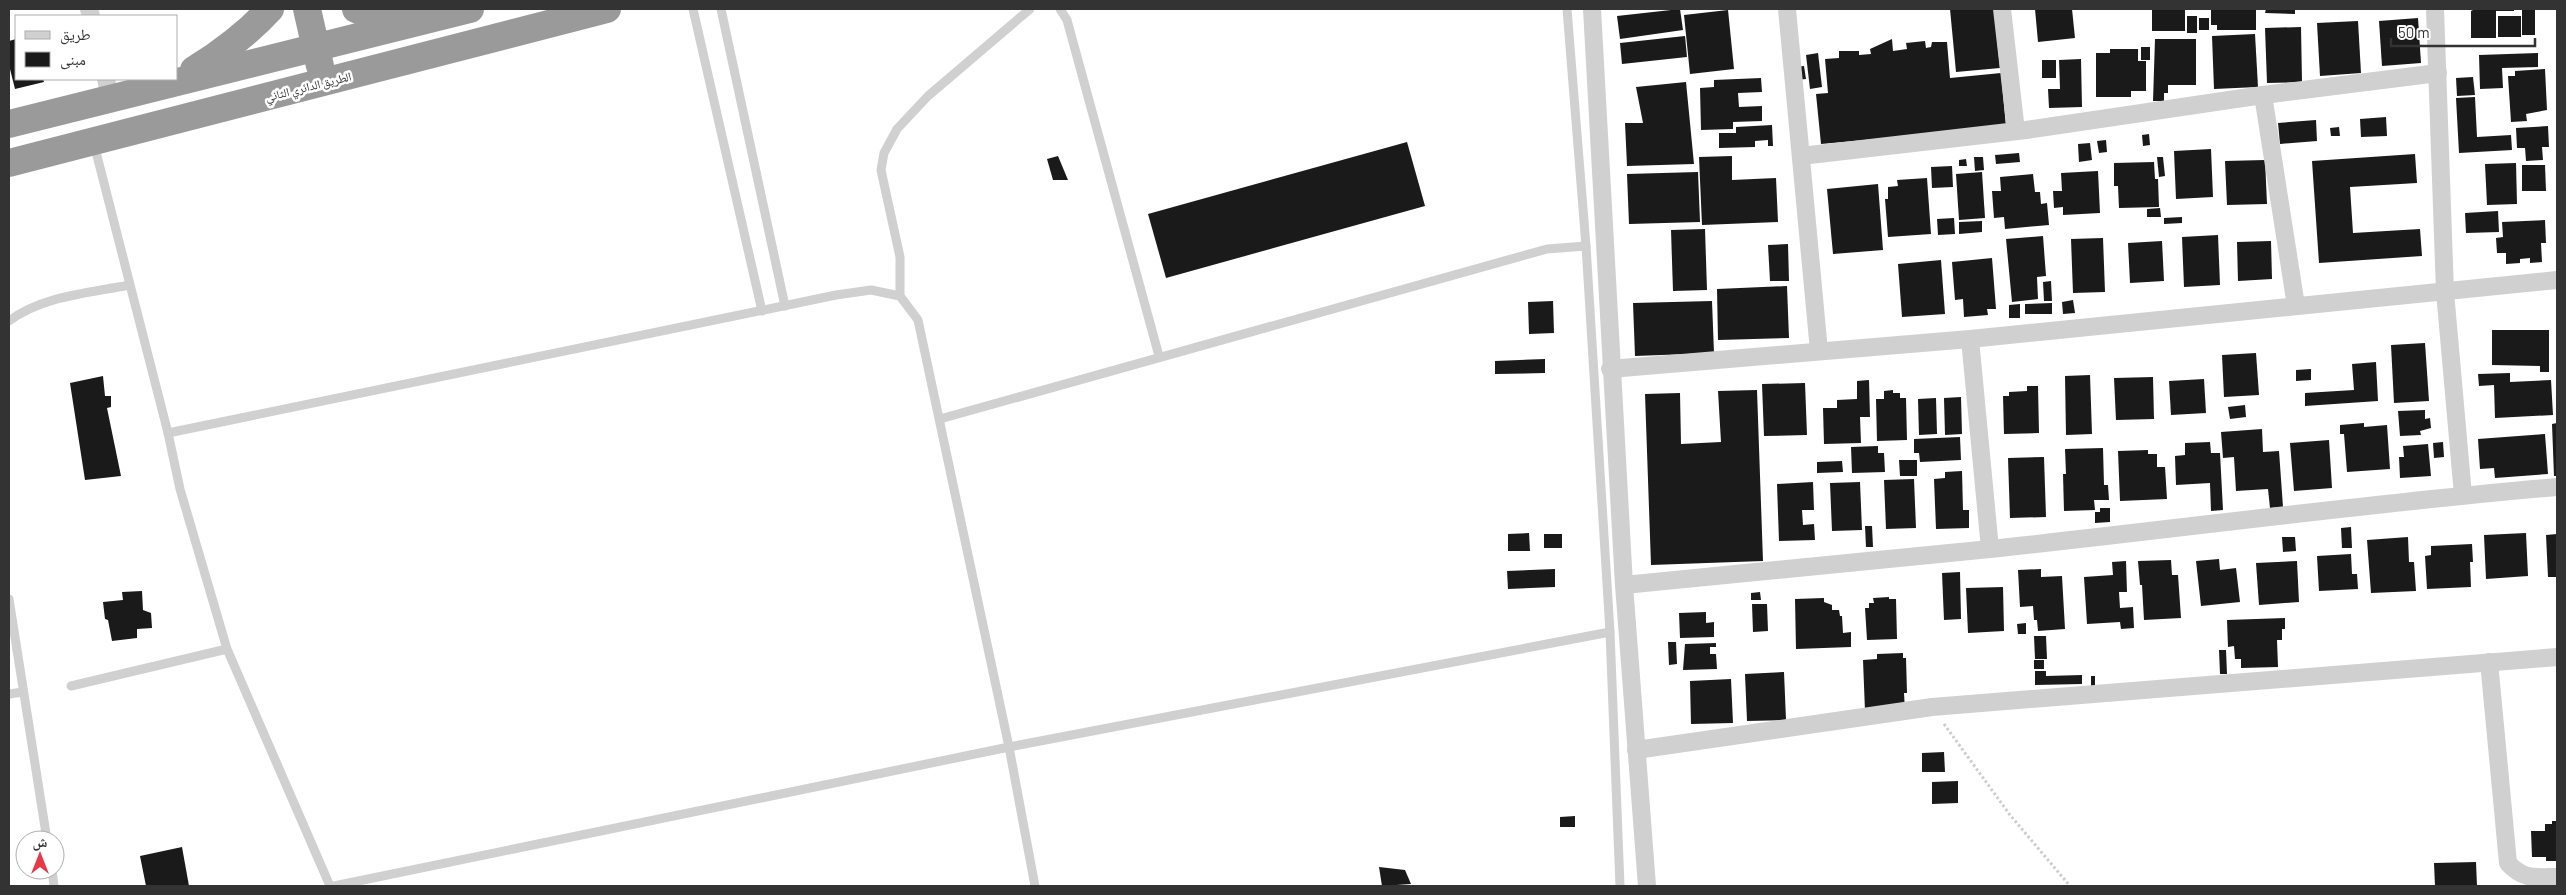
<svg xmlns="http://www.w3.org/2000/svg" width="2566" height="895" viewBox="0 0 2566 895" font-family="Barlow,'Noto Naskh Arabic',sans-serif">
  <rect width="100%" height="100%" fill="#fff"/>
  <g fill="#1a1a1a">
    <path d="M1680,9L1683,30L1620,39L1617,16Z"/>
    <path d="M1950,9H1994L2000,68L1956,72Z"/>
    <path d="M2035,9H2072L2075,38L2038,42Z"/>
    <rect x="2152" y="9" width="33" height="22"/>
    <path d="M2211,9H2256V30H2217V25H2211Z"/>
    <path d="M2266,9H2295V14L2265,13Z"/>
    <path d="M2475,9H2514V11H2496V38H2471V11Z"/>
    <rect x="2522" y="9" width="13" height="26"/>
    <path d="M1728,10L1734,69L1690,74L1684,15Z"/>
    <rect x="2187" y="16" width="10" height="17"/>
    <rect x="2498" y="16" width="23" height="21"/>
    <rect x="2199" y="18" width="10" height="12"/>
    <path d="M2418,18L2421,63L2382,66L2379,21Z"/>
    <path d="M2358,21L2361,73L2320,76L2317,23Z"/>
    <path d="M2301,27L2302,82L2267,83L2265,28Z"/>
    <path d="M2255,34L2258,87L2214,89L2212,36Z"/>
    <path d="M1685,36L1687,57L1622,64L1620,43Z"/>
    <path d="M16,39V79H43L44,82L15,89L9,65V41Z"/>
    <path d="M1892,39L1893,51L1907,49L1906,43L1925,41L1926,48L1931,47L1932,42H1947L1950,78L2001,73L2006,127L1821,144L1816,94L1828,93L1825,59L1839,58V51H1859V55L1871,54L1870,49Z"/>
    <path d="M2155,39H2196V85H2168V93H2164V101H2153Z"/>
    <rect x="2141" y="47" width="9" height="13"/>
    <path d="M2110,49H2138V61H2146V91H2131V97H2096V53H2110Z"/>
    <path d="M1818,53L1822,87L1810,89L1806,55Z"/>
    <path d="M2538,53V67L2502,68L2503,88L2480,89L2479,55Z"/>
    <path d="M2081,59L2082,107L2049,108L2048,89H2060L2059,60Z"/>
    <rect x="2042" y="60" width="14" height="18"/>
    <path d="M1804,66L1806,79L1796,80L1794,67Z"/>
    <path d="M2545,69L2547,110L2526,114L2527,121L2511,122L2508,76H2515V71Z"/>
    <path d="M2473,77L2475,95L2457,96L2456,78Z"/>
    <path d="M1761,78L1762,92L1738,93L1739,107L1762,106V121L1733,122V129L1701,130L1700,88L1714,87V80Z"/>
    <path d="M1686,82L1694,164L1627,166L1625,123H1643L1636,87Z"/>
    <path d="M2475,97L2477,137L2511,135L2512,150L2459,153L2456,98Z"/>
    <path d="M2386,117L2387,136L2361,137L2360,119Z"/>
    <path d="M2316,120L2317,141L2280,144L2278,123Z"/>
    <path d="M1772,125L1773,146H1768V140L1755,141V147L1719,148V133H1736V127Z"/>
    <path d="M2548,126L2549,147H2542L2543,160L2526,161L2525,148H2517L2516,128Z"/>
    <path d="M2339,127L2340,136H2331L2330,128Z"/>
    <path d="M2149,134L2150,145L2143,146L2142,135Z"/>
    <path d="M2106,140L2107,152L2099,153L2097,141Z"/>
    <path d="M1407,142L1425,206L1166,278L1148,214Z"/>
    <path d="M2090,143L2092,160L2079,162L2078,144Z"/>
    <path d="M2211,149L2213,197L2176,199L2174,151Z"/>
    <path d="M2019,153L2020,162L1996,164L1995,155Z"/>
    <path d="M2415,154L2417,183L2350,187L2353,233L2420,229L2422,256L2319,263L2312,161Z"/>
    <path d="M1058,156L1068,180H1053L1047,159Z"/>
    <path d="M1732,156V180L1776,178L1778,222L1702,225L1699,157Z"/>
    <path d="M1974,157H1983L1984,170L1975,171Z"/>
    <path d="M2157,157H2163L2165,176L2159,177Z"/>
    <path d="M1966,159L1967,166H1959V160Z"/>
    <path d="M2265,160L2267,204L2227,205L2225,161Z"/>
    <path d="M2154,162L2155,179H2158L2159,207L2119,208L2118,186H2114V163Z"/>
    <path d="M2516,163L2517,204L2487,205L2485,164Z"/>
    <path d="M2522,165H2545L2546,191H2522Z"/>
    <path d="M1952,166L1953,187L1932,188L1931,167Z"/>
    <path d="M2098,171L2100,213L2063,215V207L2054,208L2053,191H2062L2061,173Z"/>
    <path d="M1698,172L1700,222L1629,224L1627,174Z"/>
    <path d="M1982,172L1985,218L1959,220L1956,174Z"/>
    <path d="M2033,174L2035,192H2040L2041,204L2047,203L2049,225L2005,229L2004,217L1994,218L1992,191H2001L2000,177Z"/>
    <path d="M1927,178L1931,234L1888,237L1885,199H1888V187L1898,186L1897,180Z"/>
    <path d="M1878,184L1883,250L1833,254L1827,189Z"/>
    <path d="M2160,208L2161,217H2147V209Z"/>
    <path d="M2498,211L2499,232L2466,233L2465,213Z"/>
    <path d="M2182,217V223L2164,224V218Z"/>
    <path d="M1954,218L1955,234L1938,235L1937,219Z"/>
    <path d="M2545,220L2546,243H2541L2542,262L2530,263V258L2520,259V263L2506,264V253H2497L2496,238L2503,237L2502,222Z"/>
    <path d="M1982,221V232L1959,234V222Z"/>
    <path d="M1705,229L1707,290L1673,291L1671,230Z"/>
    <path d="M2218,235L2220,285L2184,287L2182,237Z"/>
    <path d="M2043,236L2046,276L2037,277L2038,299L2012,302L2006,239Z"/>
    <path d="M2103,238L2105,292L2073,293L2071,239Z"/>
    <path d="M2162,241L2164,281L2130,283L2128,243Z"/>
    <path d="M2271,241L2272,279L2238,281L2237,242Z"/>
    <path d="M1788,244L1789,281H1770L1768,245Z"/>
    <path d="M1992,258L1996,309H1987L1988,315L1964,317L1963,299L1955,300L1952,262Z"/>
    <path d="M1941,260L1945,314L1902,317L1898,264Z"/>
    <path d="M2051,281L2052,301H2044L2043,282Z"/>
    <path d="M1787,286L1789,338L1718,340L1717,289Z"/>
    <path d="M2073,300L2075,313L2063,314L2062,302Z"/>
    <path d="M1553,301L1554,333L1529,334L1528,302Z"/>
    <path d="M1712,301L1714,353L1635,356L1633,303Z"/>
    <path d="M2052,303V314H2025V304Z"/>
    <path d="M2020,304V318H2009V305Z"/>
    <path d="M2492,330H2549V372H2540V366L2492,365Z"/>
    <path d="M2425,343L2429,401L2394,403L2391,345Z"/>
    <path d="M2256,353L2259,395L2224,397L2222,355Z"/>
    <path d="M1545,359V373L1495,374V361Z"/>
    <path d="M2376,362L2378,401L2305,406V393L2354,390L2352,364Z"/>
    <path d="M2311,369V380L2296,381V370Z"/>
    <path d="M2510,373V382L2551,380L2553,415L2495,418L2494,385L2479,386L2478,374Z"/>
    <path d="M2090,375L2092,434L2066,435L2065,376Z"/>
    <path d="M103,376L105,396H111V407L107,408L121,476L85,480L70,383Z"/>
    <path d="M2153,377L2154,419L2116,420L2114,378Z"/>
    <path d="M2204,379L2206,413L2171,415L2169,381Z"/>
    <path d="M1869,380L1870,417H1860L1861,443L1824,444L1823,408H1837V400L1857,399V381Z"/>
    <path d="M1805,383L1807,435L1764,436L1762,384Z"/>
    <path d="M2027,386H2038L2039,433L2004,434L2003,396H2009V392L2027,391Z"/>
    <path d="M1757,390L1763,561L1651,565L1645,394L1680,393L1681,444L1721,442L1718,391Z"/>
    <path d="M1893,390V393H1900V398H1906L1907,440L1877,441L1876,399H1884V391Z"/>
    <path d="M1961,397L1962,434L1945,435L1944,398Z"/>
    <path d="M1936,398L1937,434L1919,435L1918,399Z"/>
    <path d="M2245,405L2246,417L2230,419L2228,407Z"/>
    <path d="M2425,410V419L2430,418L2431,428L2420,431L2421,435L2400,436L2398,411Z"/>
    <path d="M2364,423V427L2387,425L2390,469L2347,472L2344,434H2340V425Z"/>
    <path d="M2557,423V476H2554L2552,424Z"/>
    <path d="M2262,429L2263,452L2279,451L2283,507L2270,508L2268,489L2236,491L2234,457L2223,458L2221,432Z"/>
    <path d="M2545,434L2548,474L2495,478L2494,468L2480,469L2478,439Z"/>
    <path d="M1960,437L1961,460L1920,462L1919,453H1914V439Z"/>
    <path d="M2329,440L2332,488L2294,491L2290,443Z"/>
    <path d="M2210,442L2211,453H2220L2223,510L2211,511L2210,483L2176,485L2175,456L2185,455V443Z"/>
    <path d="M2443,442L2444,457L2434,458L2433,443Z"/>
    <path d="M2428,444L2431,476L2400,478L2399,457H2404L2403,446Z"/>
    <path d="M1878,446V453H1884L1885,472L1852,473L1851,447Z"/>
    <path d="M2103,448L2104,485H2108L2109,500H2094L2095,510L2064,511L2063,474H2066L2065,449Z"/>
    <path d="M2148,450V454H2157V467H2165L2167,499L2120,501L2118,451Z"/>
    <path d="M2044,457L2046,517L2010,518L2008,458Z"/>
    <path d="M1899,460H1917V476H1900Z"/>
    <path d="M1842,461L1843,472L1817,473V462Z"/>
    <path d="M1962,471L1963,510H1969V528L1936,529L1934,479L1945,478V472Z"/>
    <path d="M1914,479L1916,528L1886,529L1884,480Z"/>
    <path d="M1813,482L1814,510H1802L1803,525L1814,524L1815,540L1779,541L1777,484Z"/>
    <path d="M1860,482L1862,530L1832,531L1830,483Z"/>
    <path d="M2100,508H2110V522L2095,523V512H2100Z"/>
    <path d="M1865,526H1872L1873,547H1866Z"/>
    <path d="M2351,527L2352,548H2342L2341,528Z"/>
    <path d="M1529,533L1530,551H1508V534Z"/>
    <path d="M2526,533L2528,576L2486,579L2484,535Z"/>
    <rect x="1544" y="534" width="18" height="14"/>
    <path d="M2557,534V577H2548L2546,535Z"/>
    <path d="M2282,537H2295L2296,551L2283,552Z"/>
    <path d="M2408,537L2409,562H2414L2416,591L2371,593L2367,540Z"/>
    <path d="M2472,544L2473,562H2470L2471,587L2427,589L2425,556L2431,555V546Z"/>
    <path d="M2351,554L2352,574H2357L2358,589L2319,591L2317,556Z"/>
    <path d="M2219,559L2220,570L2236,568L2240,602L2201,606L2196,561Z"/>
    <path d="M2171,560L2172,575H2178L2181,618L2144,620L2142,585H2140L2138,561Z"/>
    <path d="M2126,561L2127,592H2119L2120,608L2133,607L2134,628L2121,629L2120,622L2087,624L2084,577L2113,575L2112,562Z"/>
    <path d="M2297,561L2299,602L2259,605L2256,563Z"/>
    <path d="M1555,569V587L1508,589L1507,571Z"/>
    <path d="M2041,569V577L2062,576L2065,629L2038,631L2037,620H2034L2033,606L2020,607L2018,570Z"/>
    <path d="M1960,572L1961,619L1944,620L1942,573Z"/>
    <path d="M2003,587L2004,631L1968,633L1966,588Z"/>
    <path d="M142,591L143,610L151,613L152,628L137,629V638L112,641L108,620L105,619L103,602L123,600L122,592Z"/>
    <path d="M1760,592L1761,600H1751V593Z"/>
    <path d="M1889,597V599H1896L1897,639L1867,640L1865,608H1869V603H1874L1873,598Z"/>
    <path d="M1824,598V602L1832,605V610H1839L1840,616H1842L1843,633L1851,632V647L1796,649L1795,599Z"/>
    <path d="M1752,604H1767L1768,631L1753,632Z"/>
    <path d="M1706,612V623L1714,622V637L1680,638L1679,613Z"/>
    <path d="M2285,618V629H2282V640H2277L2278,667L2241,668V659H2235L2234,646L2228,647L2227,620Z"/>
    <path d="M2026,623V634H2018L2017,624Z"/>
    <path d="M2034,636H2046L2047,659H2035Z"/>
    <path d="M1668,642H1676L1677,664L1669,665Z"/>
    <path d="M1716,643V647H1710V654H1716L1717,669L1683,670L1685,644Z"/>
    <path d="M2219,650H2226L2227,674H2220Z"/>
    <path d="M1903,653V658H1906L1907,693H1904L1905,710L1865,711L1863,660L1877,659V654Z"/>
    <rect x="2034" y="660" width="10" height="9"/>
    <path d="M2035,671H2046V676L2082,675V684L2035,685Z"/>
    <path d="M1784,672L1786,720L1747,721L1745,674Z"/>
    <rect x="2091" y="676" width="4" height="14"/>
    <path d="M1731,679L1733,723L1691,724L1690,681Z"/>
    <path d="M1944,752L1945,772H1922V753Z"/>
    <path d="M1958,781V803L1932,804V782Z"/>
    <path d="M1575,816V827H1560V817Z"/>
    <path d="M2552,821H2557V861H2546V857H2532L2531,831H2545V824H2552Z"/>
    <path d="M182,847L189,886H146L140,856Z"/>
    <path d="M2476,862L2477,886H2435L2434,863Z"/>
    <path d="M1379,867L1405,870L1411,884L1382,886Z"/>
  </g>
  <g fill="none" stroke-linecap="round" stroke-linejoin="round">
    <path stroke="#cdcdcd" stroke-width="3" stroke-dasharray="2.5 2.5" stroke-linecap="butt" d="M1944,724L2010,815L2070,886"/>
    <g stroke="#d0d0d0" stroke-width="9">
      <path d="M693,9L762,311"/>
      <path d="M721,9L785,306"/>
      <path d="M1030,9L928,96L897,129L884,153L881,170L900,257V296L918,320L1009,747L1035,886"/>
      <path d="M1060,9L1067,20L1159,356"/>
      <path d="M1567,9L1586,246L1610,632L1620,886"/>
      <path d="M94,144L168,433L180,489L227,649L330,886"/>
      <path d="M9,321C42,296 89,293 129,285"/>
      <path d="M940,419L1547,249L1586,246"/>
      <path d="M168,433L836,295L871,290L900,296"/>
      <path d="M9,599L47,840"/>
      <path d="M71,686L227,649"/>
      <path d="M9,694L23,692"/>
      <path d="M52,870L54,886"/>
      <path d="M334,886L1009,747L1610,632"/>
    </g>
    <g stroke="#d0d0d0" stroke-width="18">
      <path d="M89,9L91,16"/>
      <path d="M1592,9L1624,585L1647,886"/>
      <path d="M1787,9L1819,351"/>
      <path d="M2002,9L2016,131"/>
      <path d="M2435,9L2445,292L2463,495"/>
      <path d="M106,79L110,98"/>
      <path d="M2263,95L2296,306"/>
      <path d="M1801,156L2026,130L2263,95L2438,73"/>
      <path d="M1970,339L1990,549C2179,529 2368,503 2557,487"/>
      <path d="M1610,369L1970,339L2557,280"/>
      <path d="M1624,585L1990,549"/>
      <path d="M2489,662L2508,863C2523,880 2536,877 2557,877"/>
      <path d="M1636,750L1932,707L2557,657"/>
    </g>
    <g stroke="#9a9a9a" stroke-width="28">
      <path d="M307,9L320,66"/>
      <path d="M356,9L376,18L405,22"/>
      <path d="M194,70C223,52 247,34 270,9"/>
      <path d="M9,124L470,9"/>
      <path d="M9,163L607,9"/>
    </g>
  </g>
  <g text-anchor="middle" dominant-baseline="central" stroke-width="5" stroke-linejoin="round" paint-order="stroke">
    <g font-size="12" fill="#333" stroke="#fff">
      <text transform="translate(308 86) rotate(-14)">الطريق الدائري الثاني</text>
    </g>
  </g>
  <rect width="2566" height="895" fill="none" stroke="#333333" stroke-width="20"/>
  <rect x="15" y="15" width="162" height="65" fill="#ffffff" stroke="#adadad"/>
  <rect x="25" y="31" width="25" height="8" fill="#d0d0d0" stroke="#adadad"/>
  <text x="60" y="40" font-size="15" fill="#333333">طريق</text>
  <rect x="25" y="52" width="25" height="15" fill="#1a1a1a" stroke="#adadad"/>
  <text x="60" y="65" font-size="15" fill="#333333">مبنى</text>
  <g transform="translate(40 855)"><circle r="24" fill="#ffffff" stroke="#adadad"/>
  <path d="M0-4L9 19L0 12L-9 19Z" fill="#e63946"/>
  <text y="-8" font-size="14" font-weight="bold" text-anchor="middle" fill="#333333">ش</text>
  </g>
  <path d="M2391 38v8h144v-8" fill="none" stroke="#333333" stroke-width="2.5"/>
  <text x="2398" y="38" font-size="15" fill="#333333" stroke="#ffffff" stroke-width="4" paint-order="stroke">50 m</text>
</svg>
